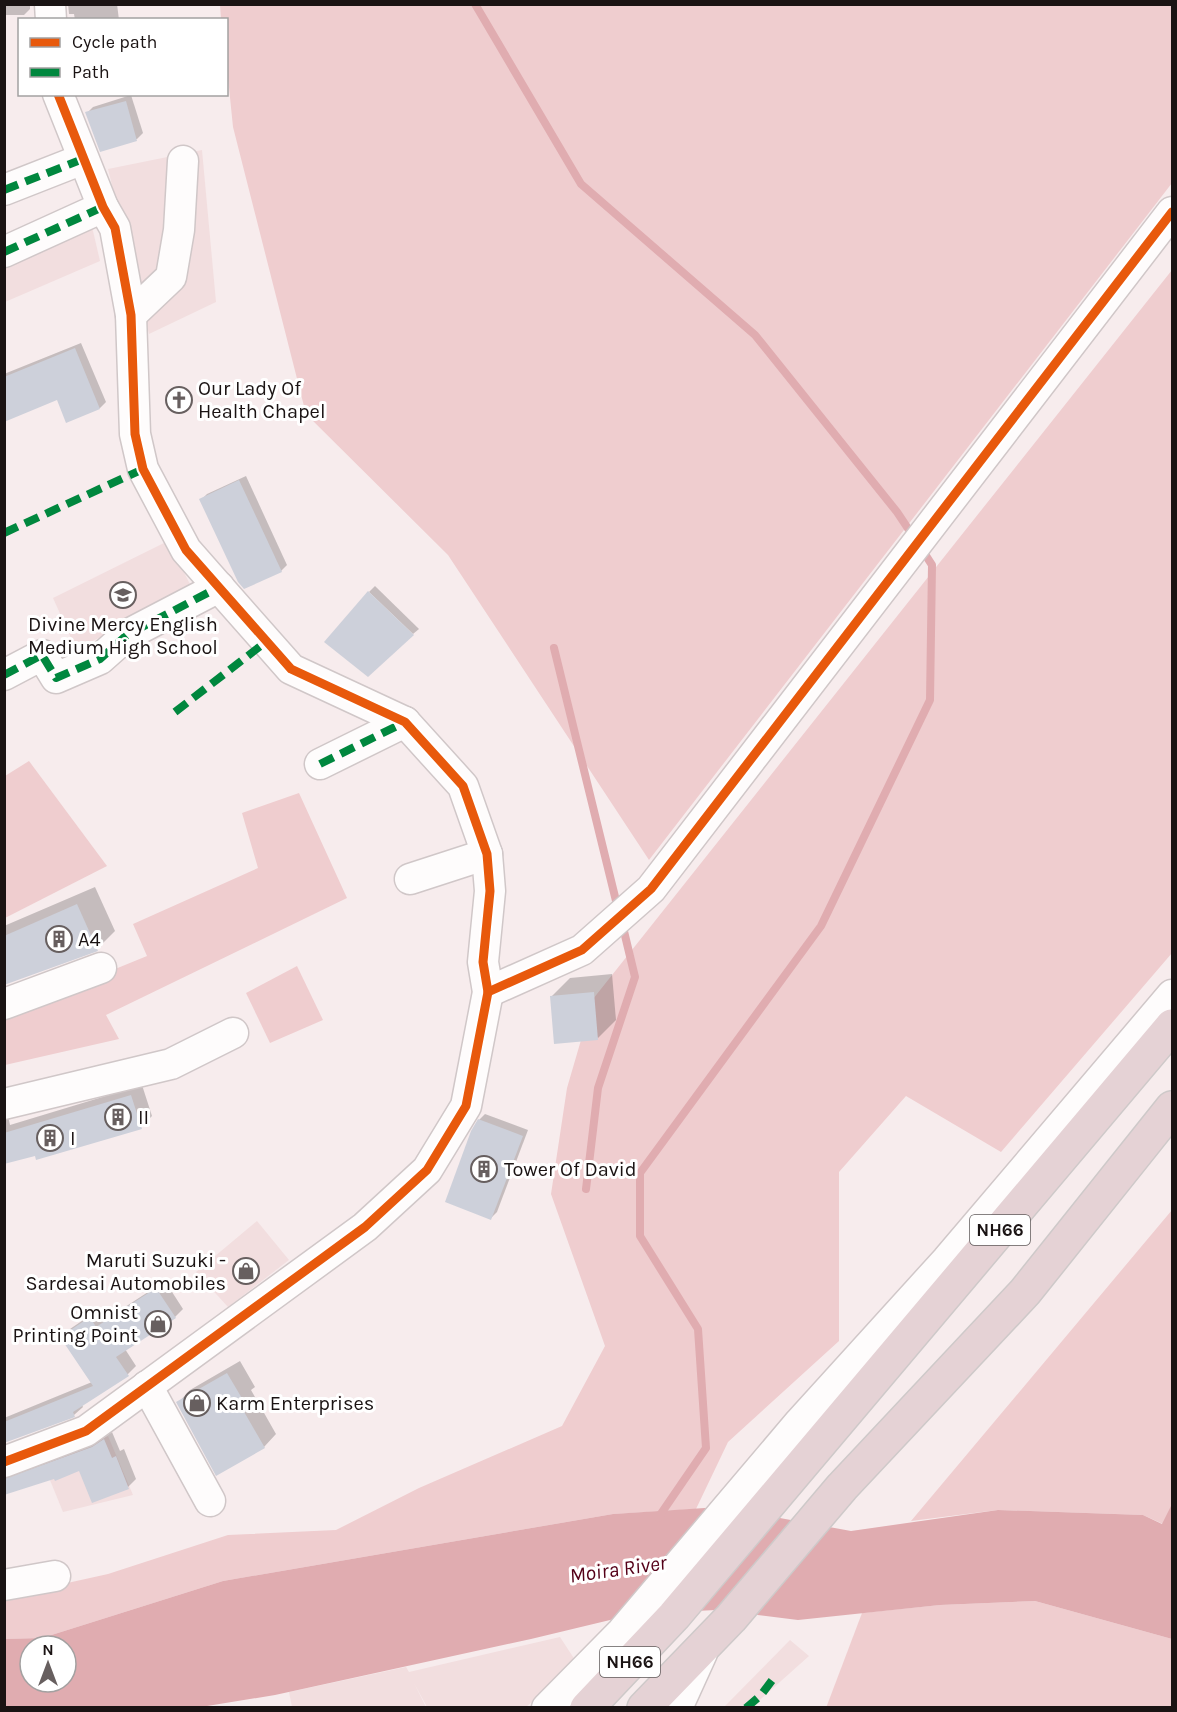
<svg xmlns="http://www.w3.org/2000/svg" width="1177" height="1712" viewBox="0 0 1177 1712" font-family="Karla,sans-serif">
  <rect width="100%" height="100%" fill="#f7eced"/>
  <g fill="#f2dedf">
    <path d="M202,150L216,302L149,334L108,169Z"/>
    <path d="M90,218L100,261L5,302L4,257Z"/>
    <path d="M168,541L194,592L76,649L53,598Z"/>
    <path d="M257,1221L289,1260L228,1307L196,1272Z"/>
    <path d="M108,1436L133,1495L63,1512L43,1463Z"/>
    <path d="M560,1637L577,1663L526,1707H427L414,1683L426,1707H292L289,1692L406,1667L409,1672Z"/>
    <path d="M790,1640L809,1656L752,1707H724Z"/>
  </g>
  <g fill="#efcdcf">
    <path d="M220,5H1172V183L649,860L448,555L306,414L233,127L227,68L226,20L221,19Z"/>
    <path d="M1172,270V953L1001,1152L906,1096L839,1172V1341L728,1442L696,1509L613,1514L223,1581L42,1638L5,1639L4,1597L108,1574L228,1535L336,1530L419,1488L562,1426L605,1346L551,1194L567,1088L593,999Z"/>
    <path d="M29,761L107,866L5,918V776Z"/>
    <path d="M299,793L347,898L106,1015L119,1039L5,1065V1014L147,956L133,924L258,868L242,813Z"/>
    <path d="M297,966L323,1020L270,1043L246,993Z"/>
    <path d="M1172,1210V1528L1143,1515L998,1510L911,1521Z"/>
    <path d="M1035,1601L1172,1639V1707L826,1708L862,1613L940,1605Z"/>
  </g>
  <path fill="#e0acb0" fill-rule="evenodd" d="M1172,1504V1639L1035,1601L940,1605L798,1620L716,1610L635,1614L531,1639L275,1695L201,1707L5,1708L4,1639L42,1638L223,1581L613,1514L720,1507L851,1531L998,1510L1143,1515L1162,1524ZM30,1646H66V1682H30Z"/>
  <g fill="#0003">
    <path d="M4,4H30V9L24,15H4Z"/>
    <path d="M68,4H117L119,20H75L74,14H69Z"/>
    <path d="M131,95L143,133L137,139L101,150L87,113L93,107Z"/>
    <path d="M81,343L106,402L100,408L67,421L58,398L4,420V374Z"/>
    <path d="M246,476L287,565L281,571L201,500L207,494Z"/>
    <path d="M375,586L419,629L413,634L369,592Z"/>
    <path d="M95,887L115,931L97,949L4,984V926Z"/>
    <path d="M612,974L616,1020L598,1038L552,996L570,978Z"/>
    <path d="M142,1085L152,1116L141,1127L4,1162V1117L8,1116L10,1125Z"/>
    <path d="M485,1114L528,1130L497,1212L491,1218L479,1120Z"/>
    <path d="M165,1281L183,1309L175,1317L125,1349L136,1366L128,1374L82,1405L83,1407L74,1415L4,1442V1418L92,1382L62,1337L70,1329L98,1310L105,1320Z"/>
    <path d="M240,1361L255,1387L251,1390L276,1434L264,1447L178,1403L190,1390Z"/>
    <path d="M112,1432L120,1451L124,1449L136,1479L128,1487L80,1469L4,1493V1469L19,1470L102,1439Z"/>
  </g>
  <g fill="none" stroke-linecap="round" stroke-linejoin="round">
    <g stroke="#e0acb0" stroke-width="8">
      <path d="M475,4L581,184L755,335L897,512L913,536"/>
      <path d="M554,648L618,909"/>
      <path d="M586,1189L598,1088L635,977L622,923"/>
      <path d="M658,1518L706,1448L698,1329L640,1236V1173L821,926L930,700L932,565L921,548"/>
    </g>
  </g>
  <g fill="#cdd0da">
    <path d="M126,101L137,141L100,152L85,112Z"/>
    <path d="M75,348L100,409L66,423L57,400L4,422V377Z"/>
    <path d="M239,480L282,572L244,589L238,582L199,499Z"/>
    <path d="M368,591L414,635L368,677L324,642Z"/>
    <path d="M77,904L98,951L4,985V936Z"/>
    <path d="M594,992L598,1040L554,1044L550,996Z"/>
    <path d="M131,1095L142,1129L36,1160L35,1156L4,1164V1133Z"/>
    <path d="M478,1119L523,1136L491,1220L445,1202L471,1131Z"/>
    <path d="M156,1288L176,1318L116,1357L129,1376L73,1412L75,1417L4,1443V1422L93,1386L60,1337L90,1317L96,1327Z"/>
    <path d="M227,1373L243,1400L239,1403L265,1448L216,1476L176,1402Z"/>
    <path d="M104,1439L112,1458L116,1456L129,1489L92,1503L79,1471L55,1481L54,1479L4,1495V1479L92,1447Z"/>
  </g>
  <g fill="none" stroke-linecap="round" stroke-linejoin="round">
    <defs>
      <g id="minor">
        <path d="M50,4L51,20"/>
        <path d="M4,190L83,159"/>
        <path d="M4,252L103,207"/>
        <path d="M131,315L171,277L179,230L183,161"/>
        <path d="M4,675L42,655L56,678L100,659L127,635L219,587"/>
        <path d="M320,764L405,722"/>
        <path d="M410,879L487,854"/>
        <path d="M488,992L582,950L651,889L1172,212"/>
        <path d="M4,1004L101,968"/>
        <path d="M4,1104L171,1064L233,1033"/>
        <path d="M147,1386L210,1501"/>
        <path d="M4,1462L86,1431L365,1227L427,1170L466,1106L488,992L483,962L490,891L487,854L463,786L405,722L291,669L186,550L143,469L135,434L131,315L115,228L103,207L58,94"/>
        <path d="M4,1585L55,1576"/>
        <path d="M547,1708L622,1632L800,1422L947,1260L1172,995"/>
        <path d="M677,1708L702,1653"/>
      </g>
      <g id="highway">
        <path d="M587,1708L674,1616L1172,1026"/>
        <path d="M644,1708L731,1618L842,1487L1025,1292L1172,1108"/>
      </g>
    </defs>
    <use href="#minor" stroke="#d0c7c8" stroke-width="33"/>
    <use href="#highway" stroke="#cec9c9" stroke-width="36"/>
    <use href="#minor" stroke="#fefcfc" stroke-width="30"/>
    <use href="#highway" stroke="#e5d2d5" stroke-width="33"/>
    <g stroke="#00873e" stroke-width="8" stroke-dasharray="15 8" stroke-linecap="butt">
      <path d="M4,190L83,159"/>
      <path d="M4,252L103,207"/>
      <path d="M4,533L143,469"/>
      <path d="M4,675L42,655L56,678L100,659L127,635L219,587"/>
      <path d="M175,712L267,641"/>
      <path d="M320,764L405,722"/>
      <path d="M746,1708L761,1695L776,1675"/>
    </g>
    <defs>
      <g id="cycleway">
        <path d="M488,992L582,950L651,889L1172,212"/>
        <path d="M4,1462L86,1431L365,1227L427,1170L466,1106L488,992L483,962L490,891L487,854L463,786L405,722L291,669L186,550L143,469L135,434L131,315L115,228L103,207L58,94"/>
      </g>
    </defs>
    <use href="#cycleway" stroke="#fff" stroke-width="13"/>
    <use href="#cycleway" stroke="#e8590c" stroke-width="9"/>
  </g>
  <defs>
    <symbol id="church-ring" viewBox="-11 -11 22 22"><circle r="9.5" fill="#fff" stroke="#675f5f" stroke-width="1.5"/><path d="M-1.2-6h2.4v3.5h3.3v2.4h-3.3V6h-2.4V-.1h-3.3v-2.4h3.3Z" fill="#675f5f"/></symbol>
    <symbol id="school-ring" viewBox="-11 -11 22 22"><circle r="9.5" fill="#fff" stroke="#675f5f" stroke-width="1.5"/><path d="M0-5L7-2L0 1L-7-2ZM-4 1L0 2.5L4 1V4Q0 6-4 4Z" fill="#675f5f"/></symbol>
    <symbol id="building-ring" viewBox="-11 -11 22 22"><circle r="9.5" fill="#fff" stroke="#675f5f" stroke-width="1.5"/><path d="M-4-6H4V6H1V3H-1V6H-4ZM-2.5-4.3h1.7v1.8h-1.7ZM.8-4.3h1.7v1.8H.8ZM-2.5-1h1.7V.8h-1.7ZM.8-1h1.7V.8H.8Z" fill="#675f5f"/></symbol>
    <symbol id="shop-ring" viewBox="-11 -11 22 22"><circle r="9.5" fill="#fff" stroke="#675f5f" stroke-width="1.5"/><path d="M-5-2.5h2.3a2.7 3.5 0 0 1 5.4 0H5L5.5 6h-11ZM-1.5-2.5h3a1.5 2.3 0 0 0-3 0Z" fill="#675f5f"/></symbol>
  </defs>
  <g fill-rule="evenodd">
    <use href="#church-ring" x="164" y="385" width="30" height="30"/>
    <use href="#school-ring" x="108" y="580" width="30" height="30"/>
    <use href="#building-ring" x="44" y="924" width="30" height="30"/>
    <use href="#building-ring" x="103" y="1102" width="30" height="30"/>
    <use href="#building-ring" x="35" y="1123" width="30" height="30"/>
    <use href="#building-ring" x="469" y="1154" width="30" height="30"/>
    <use href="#shop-ring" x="231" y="1256" width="30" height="30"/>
    <use href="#shop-ring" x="143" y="1309" width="30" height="30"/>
    <use href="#shop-ring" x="182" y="1388" width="30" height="30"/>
  </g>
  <g text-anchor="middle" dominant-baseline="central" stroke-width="6" stroke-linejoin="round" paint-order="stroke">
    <g fill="#fff" stroke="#5f5a5a" stroke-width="1.5">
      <rect x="970" y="1215" width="60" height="30" rx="4.5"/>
      <rect x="600" y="1647" width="60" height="30" rx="4.5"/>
    </g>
    <g font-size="18" font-weight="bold" fill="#1a1313">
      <text x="1000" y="1230">NH66</text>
      <text x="630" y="1662">NH66</text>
    </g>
    <g font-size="20" fill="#1a1313" stroke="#fff" text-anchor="start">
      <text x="198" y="388">Our Lady Of<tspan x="198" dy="23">Health Chapel</tspan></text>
      <text x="123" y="624" text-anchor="middle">Divine Mercy English<tspan x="123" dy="23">Medium High School</tspan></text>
      <text x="78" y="939">A4</text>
      <text x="138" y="1117">II</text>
      <text x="70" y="1138">I</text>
      <text x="504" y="1169">Tower Of David</text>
      <text x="226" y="1260" text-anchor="end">Maruti Suzuki -<tspan x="226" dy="23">Sardesai Automobiles</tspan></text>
      <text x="138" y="1312" text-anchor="end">Omnist<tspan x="138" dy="23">Printing Point</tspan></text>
      <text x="216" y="1403">Karm Enterprises</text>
    </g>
    <g font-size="21" font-style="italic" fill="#540018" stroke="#fff">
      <text transform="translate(618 1569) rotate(-8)">Moira River</text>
    </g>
  </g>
  <rect width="1177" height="1712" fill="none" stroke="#1a1313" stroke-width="12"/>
  <rect x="18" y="18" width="210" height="78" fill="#ffffff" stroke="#a3a1a1" stroke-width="1.5"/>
  <rect x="30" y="38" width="30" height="9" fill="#e8590c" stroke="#a3a1a1" stroke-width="1.5"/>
  <text x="72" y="48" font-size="18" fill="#1a1313">Cycle path</text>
  <rect x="30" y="68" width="30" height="9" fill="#00873e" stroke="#a3a1a1" stroke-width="1.5"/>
  <text x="72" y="78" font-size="18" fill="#1a1313">Path</text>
  <g transform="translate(48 1664)"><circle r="28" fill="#ffffff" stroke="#a3a1a1" stroke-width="1.5"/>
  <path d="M0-4.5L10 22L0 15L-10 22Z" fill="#675f5f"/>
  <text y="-9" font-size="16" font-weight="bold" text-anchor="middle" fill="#1a1313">N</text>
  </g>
</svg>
